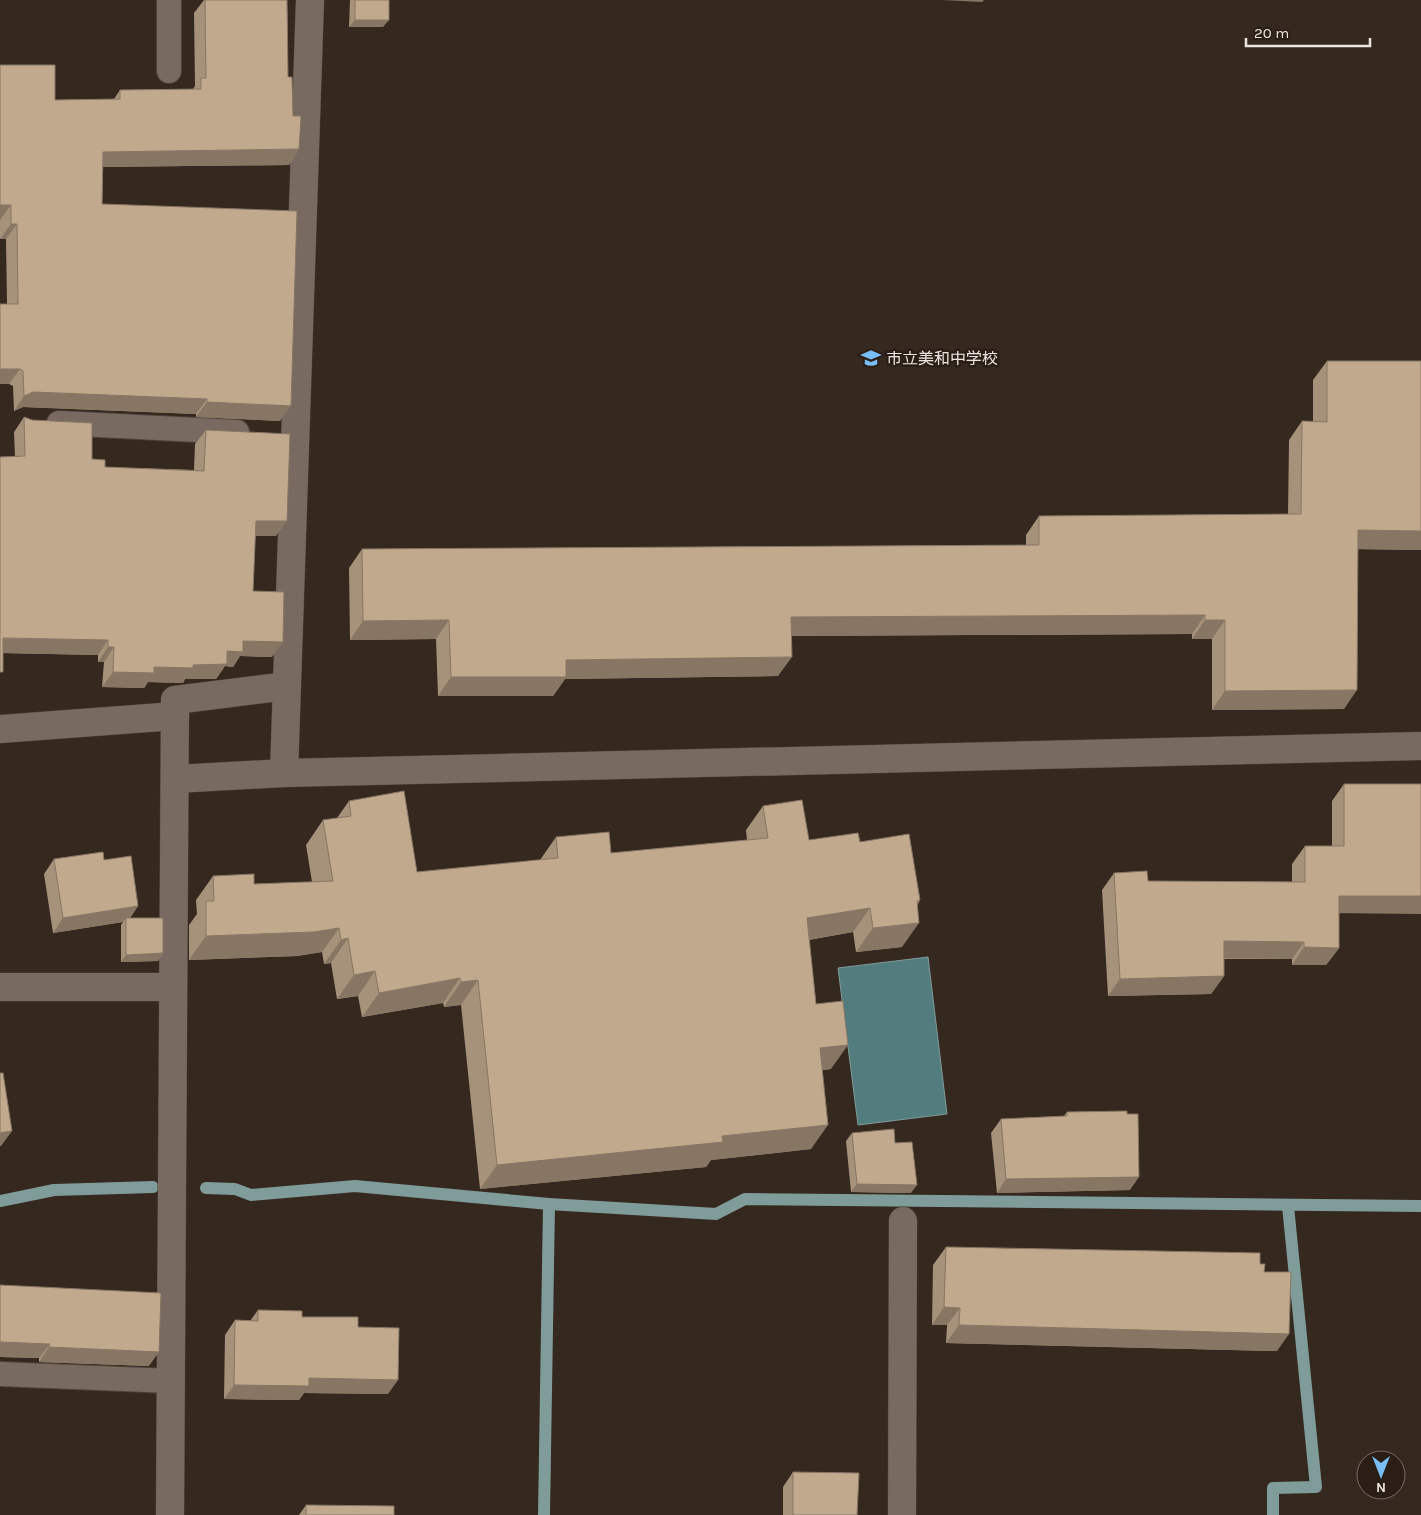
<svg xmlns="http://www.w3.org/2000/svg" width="1421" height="1515" viewBox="0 0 1421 1515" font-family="Karla,'Noto Sans JP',sans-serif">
  <rect width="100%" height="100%" fill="#34281f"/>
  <path fill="#527c7d" stroke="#809c9a" d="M928,957L947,1114L858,1125L838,968Z"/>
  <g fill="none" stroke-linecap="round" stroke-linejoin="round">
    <g stroke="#809c9a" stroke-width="12">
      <path d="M206,1188L235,1189L251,1195L355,1186L549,1204L716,1214L745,1199L1421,1206"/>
      <path d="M0,1201L54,1190L153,1187"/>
      <path d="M544,1515L549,1204"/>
      <path d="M1273,1515V1488L1316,1487L1288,1206"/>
    </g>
    <defs>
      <g id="service">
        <path d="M169,71V0"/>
        <path d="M59,423L237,432"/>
        <path d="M0,1374L171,1381"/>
      </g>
      <g id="minor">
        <path d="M0,729L175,716"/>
        <path d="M284,773L310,0"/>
        <path d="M175,779L284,773L1421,746"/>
        <path d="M0,987H173"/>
        <path d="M170,1515L175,700L287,686"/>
        <path d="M902,1515L903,1221"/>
      </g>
    </defs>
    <use href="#service" stroke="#4d443c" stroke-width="26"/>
    <use href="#minor" stroke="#4d443c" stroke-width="29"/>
    <use href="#service" stroke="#786a60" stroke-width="24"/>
    <use href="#minor" stroke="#786a60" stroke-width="28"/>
  </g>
  <g fill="#a6917a">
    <path d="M204,0H287L288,77L293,116L299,149L289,165L103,167L102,204L280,421L196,417V414L23,407L14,411L13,386L9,384H0V304H7L6,239H0V220L55,100L114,99L120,90L193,89L195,86L194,13Z"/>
    <path d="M350,0H389L383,27H349Z"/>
    <path d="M1327,361H1421V550L1358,549L1344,709L1212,710V639H1192V634L791,636L778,676L565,679L553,696H438L436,639L350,640L349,568L362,549L1026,545V535L1039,516L1288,514L1289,440L1302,421L1313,422V380Z"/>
    <path d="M24,417L105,467L194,470L195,444L206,430L276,536H255L253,591L272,657L240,656L233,667L225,666L216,679H185L183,683L148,682L144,688L102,687L104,662H98V655L3,653L15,456L14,432Z"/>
    <path d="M1344,784H1421L1339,914V948L1326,965H1292V959H1224V976L1211,994L1108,996L1102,890L1114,873L1148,881L1292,882V864L1305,846H1332V801Z"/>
    <path d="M349,801L417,872L540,860L556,837L611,853L747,840L746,830L763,806L809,840L860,842L920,900L918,904L902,947L856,952L853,932L809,940L816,1004L831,1069L822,1070L811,1149L711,1160L706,1167L480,1189L461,1005L444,1007L443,1003L362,1017L358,996L337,999L331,963L324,964L322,952L297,956L189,960V925L197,914L196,900L213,876L254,884L312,882L306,845L323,820L337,818Z"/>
    <path d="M54,859L104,860L138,906L130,918L163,953L158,961L121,962V925L123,922L53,933L44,874Z"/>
    <path d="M1067,1112L1130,1190L997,1193L991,1133L1001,1119L1064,1116Z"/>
    <path d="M852,1133L895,1143L911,1193L851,1192L846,1141Z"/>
    <path d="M946,1247L1260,1264L1264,1272L1277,1351L946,1343L947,1325H932L933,1265Z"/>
    <path d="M0,1285L149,1366L39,1362V1358L0,1357Z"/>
    <path d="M258,1310L302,1317L358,1327L388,1394L304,1393L299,1400L224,1399L225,1335L235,1320L250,1321Z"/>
    <path d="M793,1472L857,1515H783V1487Z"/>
    <path d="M306,1505L394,1515H299Z"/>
  </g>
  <g fill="#877663">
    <path d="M942,0H984L982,2Z"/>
    <path d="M355,20H389L383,27H349Z"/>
    <path d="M299,149L289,165L92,167L103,152Z"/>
    <path d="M0,205H11L0,220Z"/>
    <path d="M11,224H17L6,239H0Z"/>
    <path d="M0,369H20L9,384H0Z"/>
    <path d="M33,392L207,399L196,414L23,407L14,411L24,396Z"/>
    <path d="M207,402L291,406L280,421L196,417Z"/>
    <path d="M256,521H287L276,536H245Z"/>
    <path d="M1358,530L1421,531V550L1345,549Z"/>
    <path d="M1205,615L1192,634L778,636L791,617Z"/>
    <path d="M449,620L436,639L350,640L363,621Z"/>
    <path d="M1205,620H1225L1212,639H1192Z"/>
    <path d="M3,638L108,640L98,655L0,653Z"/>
    <path d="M243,641L283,642L272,657L240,656L233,667L225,666L216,679H185L183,683L148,682L144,688L102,687L113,672L154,667L193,665L227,651Z"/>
    <path d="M108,647H114L104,662H98Z"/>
    <path d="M792,657L778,676L565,679L553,696H438L451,677L566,660Z"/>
    <path d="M1357,690L1344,709L1212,710L1225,691Z"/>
    <path d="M1339,896H1421V914L1327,913Z"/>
    <path d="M138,906L128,921L126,918L123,922L53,933L63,918Z"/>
    <path d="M870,908L853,932L790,943L807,918Z"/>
    <path d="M919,923L902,947L856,952L873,928Z"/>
    <path d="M339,928L322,952L297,956L189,960L206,936Z"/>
    <path d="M348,938L331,963L324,964L341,940Z"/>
    <path d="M1224,941L1304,942L1292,959L1212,958Z"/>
    <path d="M1304,947L1339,948L1326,965H1292Z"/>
    <path d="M163,953L158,961L121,962L126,955Z"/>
    <path d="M375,971L358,996L337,999L354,975Z"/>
    <path d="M1224,976L1211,994L1108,996L1120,979Z"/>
    <path d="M460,978L443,1003L362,1017L379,993Z"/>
    <path d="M478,980L461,1005L444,1007L461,982Z"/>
    <path d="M848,1045L831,1069L803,1072L820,1048Z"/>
    <path d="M828,1125L811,1149L711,1160L706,1167L480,1189L497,1165L722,1136Z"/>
    <path d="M12,1131L1,1146H0V1133Z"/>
    <path d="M1139,1177L1130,1190L997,1193L1006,1179Z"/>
    <path d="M857,1184L917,1185L911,1193L851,1192Z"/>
    <path d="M944,1307L960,1308L947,1325H932Z"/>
    <path d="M959,1325L1289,1334L1277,1351L946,1343Z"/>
    <path d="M0,1342L50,1344L39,1358L0,1357Z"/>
    <path d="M49,1347L159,1352L149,1366L39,1362Z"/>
    <path d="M309,1378L398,1380L388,1394L304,1393L299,1400L224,1399L234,1385Z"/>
  </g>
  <g fill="#c1a98e" stroke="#877663">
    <path d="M205,0H287L288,77H292L293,116H301L299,149L103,152L102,204L297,211L291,406L207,402V399L33,392L24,396L23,371L20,369H0V304H18L17,224H11V205H0V65H55V100L120,99V90L201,89V78H206Z"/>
    <rect x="355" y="0" width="34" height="20"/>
    <path d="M1327,361H1421V531L1358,530L1357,690L1225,691V620H1205V615L791,617L792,657L566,660V677H451L449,620L363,621L362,549L1039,545V516L1301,514L1302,421L1327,422Z"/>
    <path d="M24,417L32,420L92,423V459L105,460V467L204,471L206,430L290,434L287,521H256L253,591L284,592L283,642L243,641V652L227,651V664L193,665V668L154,667V673L113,672L114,647H108V640L3,638V672H0V457L25,456Z"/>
    <path d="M1344,784H1421V896H1339V948L1304,947V942L1224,941V976L1120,979L1114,873L1147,871L1148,881L1305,882V846H1344Z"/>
    <path d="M404,791L417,872L558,858L556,837L609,832L611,853L768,838L763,806L802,800L809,840L858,833L860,842L909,834L920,900L917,901L919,923L873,928L870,908L807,918L816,1004L843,1001L848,1045L820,1048L828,1125L722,1136L723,1142L497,1165L478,980L461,982L460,978L379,993L375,971L354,975L348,938L341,940L339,928L314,932L206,936V901H214L213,876L254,874V884L333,881L323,820L351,816L349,801Z"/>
    <path d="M103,852L104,860L131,856L138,906L63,918L54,859Z"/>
    <path d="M126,918H163V953L126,955Z"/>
    <path d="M0,1073H3L12,1131L0,1133Z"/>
    <path d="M1127,1111V1114H1138L1139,1177L1006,1179L1001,1119L1067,1116V1112Z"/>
    <path d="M894,1129L895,1143L912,1142L917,1185L857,1184L852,1133Z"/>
    <path d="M946,1247L1260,1253V1264H1265L1264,1272H1291L1289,1334L959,1325L960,1308L944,1307Z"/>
    <path d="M0,1285L161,1293L159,1352L49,1347L50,1344L0,1342Z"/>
    <path d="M258,1310L302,1311V1317H358V1327L399,1328L398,1380L309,1378V1386L234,1385L235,1320L258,1321Z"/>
    <path d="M793,1472L859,1473L857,1515H793Z"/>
    <path d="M306,1505L394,1506V1515H306Z"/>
  </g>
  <defs>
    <symbol id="school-bare" viewBox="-9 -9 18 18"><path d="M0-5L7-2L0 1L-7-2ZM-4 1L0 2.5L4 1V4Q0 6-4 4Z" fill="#78bff8" stroke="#2a1e16" stroke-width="2.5" paint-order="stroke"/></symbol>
  </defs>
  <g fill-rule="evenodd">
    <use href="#school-bare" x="857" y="344" width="28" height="28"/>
  </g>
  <g text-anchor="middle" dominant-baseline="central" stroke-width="5" stroke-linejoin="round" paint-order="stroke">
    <g font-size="16" fill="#ede5df" stroke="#2a1e16" text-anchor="start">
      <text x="886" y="358">市立美和中学校</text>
    </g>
  </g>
  <g transform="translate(1381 1475) rotate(180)"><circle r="24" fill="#2a1e16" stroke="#786e66"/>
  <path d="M0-4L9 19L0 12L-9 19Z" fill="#78bff8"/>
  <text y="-8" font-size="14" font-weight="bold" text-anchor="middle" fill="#ede5df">N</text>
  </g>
  <path d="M1246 38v8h124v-8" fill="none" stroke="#ede5df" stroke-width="2.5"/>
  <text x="1254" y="38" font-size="15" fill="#ede5df" stroke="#2a1e16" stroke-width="4" paint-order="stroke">20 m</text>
</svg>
